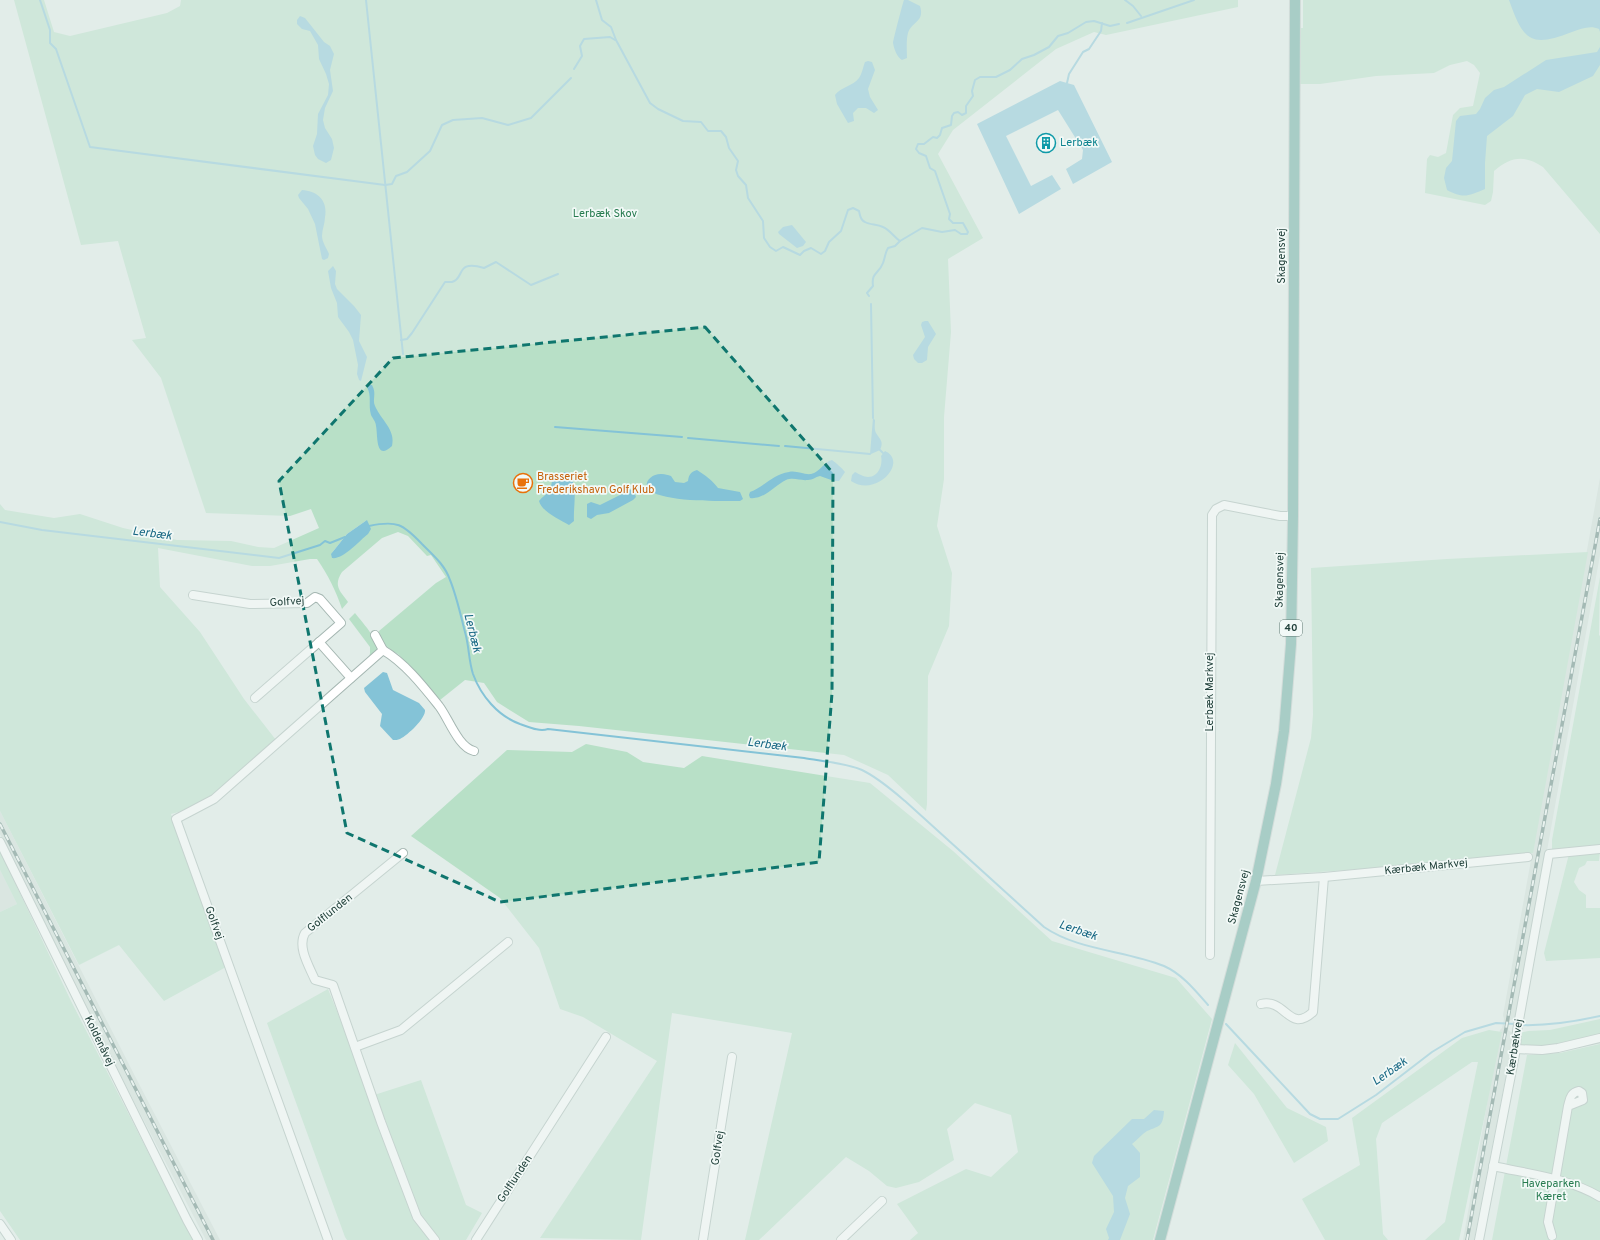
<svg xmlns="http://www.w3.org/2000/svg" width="1600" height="1240" viewBox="0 0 1600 1240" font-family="Overpass,sans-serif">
  <rect width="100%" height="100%" fill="#e2ede9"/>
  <g fill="#d0ddd8">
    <path d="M1600,478V555L1517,1018L1510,1020L1508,1030L1514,1034L1474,1240H1463L1500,1030L1502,1028L1504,1019L1503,1015Z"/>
    <path d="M0,811L138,1082L220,1240H206L127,1088L0,834Z"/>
    <path d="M0,870L17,904L0,912Z"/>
  </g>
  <g fill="#b8e0c7" fill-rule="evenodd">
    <path d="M14,0H44L54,32L70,36L167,13L180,6L181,0H1238V7L1106,35L1094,32L1056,49L953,130L938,154L983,238L948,259L951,332L944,417V479L937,526L952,573L949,626L928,676L927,804L926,811L888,775L844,755L579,726L529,722L497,702L484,683L465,680L440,700L398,654C389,650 380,642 379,631L436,583L446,577L431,555L427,556L408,536L398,532L382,538L342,572C333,586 340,591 348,602L342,609C336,591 328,575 317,559H310L270,566H252L158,548L160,587L200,632L244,699L276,740C245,767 214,804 171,814L226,967L164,1001L119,945L79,965L0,811V504L5,510L54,518L80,514L123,528L177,540L231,541L258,547L274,548L319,528L311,509L290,516L206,513L161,378L132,340L146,338L118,241L81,245ZM367,520L331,554L347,534Z"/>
    <path d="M1303,0H1600V234L1543,167C1524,154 1510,157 1494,171L1493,192L1491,201L1485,205L1425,193L1427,159L1430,155L1438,157L1446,153L1453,115L1460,108L1473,106L1480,73L1474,65L1467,61L1450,65L1434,73L1376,76L1320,84H1300V28H1303Z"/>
    <path d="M1588,552L1533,853L1450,863L1275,875L1311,738L1313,715L1311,568L1447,559Z"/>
    <path d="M1600,577L1599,635L1600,636V845L1554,851L1552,849V840Z"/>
    <path d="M355,613C360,620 381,642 377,650C376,653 371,657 369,659L370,653V647L349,619Z"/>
    <path d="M586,744L627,752L643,762L684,768L702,756L870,783L953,851L1052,941L1176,978L1212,1019L1153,1240H910L918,1233L897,1204L966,1169L991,1177L1018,1152L1011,1115L975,1103L947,1129L954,1160L919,1182L896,1188L887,1186L869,1171L846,1157L759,1240H745L792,1033L672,1013L641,1240L540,1238L657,1061L583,1017L560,1009L539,948L500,898L411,836L507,750L572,752Z"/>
    <path d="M0,851L70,999L151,1158L195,1240H20L0,1211V912L17,904L0,870Z"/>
    <path d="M1600,851L1599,861H1587L1585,865L1579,868L1574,882L1579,890L1586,895V908H1600V958L1546,961L1544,953L1569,854Z"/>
    <path d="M328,989L371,1096L421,1080L466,1205L482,1213L466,1240H347L345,1237L267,1023Z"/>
    <path d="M1600,1019V1034L1542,1047L1520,1046L1519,1033L1528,1031L1550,1030Z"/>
    <path d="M1489,1030L1502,1032L1459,1240H1425L1445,1222L1478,1062H1472L1382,1123L1376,1139L1383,1234L1388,1240H1325L1302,1199L1360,1165L1352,1118L1462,1038Z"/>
    <path d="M1235,1043L1287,1108L1326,1127L1328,1141L1294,1163L1254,1094L1228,1065Z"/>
    <path d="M1600,1044V1240H1492L1527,1055L1560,1053Z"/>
  </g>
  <g fill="#84c3d7">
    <path d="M904,0H908L920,6C925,22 912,21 908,33C906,40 907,51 907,58L902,60C897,57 894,49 893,43C893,41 903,2 904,0Z"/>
    <path d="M1509,0H1600V32L1599,29C1590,25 1581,29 1572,32C1529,49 1523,39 1509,0Z"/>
    <path d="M300,16L305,18L324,42L330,46L334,54L330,70L333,91L325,108L323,120L325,128L332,139L334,148L331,160L326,163L318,159L315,155L313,146L317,134L318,114L328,95L329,84L326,74L319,59L318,45L310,31L302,29L297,24V20Z"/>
    <path d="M1600,47V65L1593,76L1559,92L1537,89L1525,95L1513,116L1487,136L1485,163V189C1468,196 1464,199 1447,190L1444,178L1446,168L1452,161L1456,121L1460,116L1476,114L1480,109L1485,98L1494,90L1504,87L1546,60L1597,52Z"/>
    <path d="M868,61L872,62L875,70L868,89L870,97L878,110L874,113L866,108H858L853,113L854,121L848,123L837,104L835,95C841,87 853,86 859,78C862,74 863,67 865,62Z"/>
    <path d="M1060,81L1074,85L1112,162L1073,184L1066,169L1082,159L1083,150L1058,110L1006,136L1031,186L1052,175L1061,189L1019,214L977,124Z"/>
    <path d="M302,190C318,191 328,201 325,217C325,223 322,230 322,236C322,242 327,249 329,254L328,258L324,260L322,259L315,224L308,209L299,198L298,195Z"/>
    <path d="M792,225L806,242L803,246L797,248L779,234L778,232L783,227Z"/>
    <path d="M333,266L336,271L335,284L337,289L354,306L361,315L359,341L367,357L361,381L359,380L357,374L358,365L353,340L349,332L338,317L337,303L331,288L328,271Z"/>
    <path d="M925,321H928L936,334L928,347L927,360L922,363H918L914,359L913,355L925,337L921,325L922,322Z"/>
    <path d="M369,385H372C377,394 372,399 375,406C381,420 396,430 392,446C375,462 378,435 376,426C376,422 373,419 371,415C368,405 372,396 367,387Z"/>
    <path d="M873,418L875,420C875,424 874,429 876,433C880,440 884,441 880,450L871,454H870Z"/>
    <path d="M885,451C909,462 876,498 851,481L852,475L855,472C859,474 864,477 868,477C879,477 883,464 881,456Z"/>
    <path d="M832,460C836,463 842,468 845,472L839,481H834L820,476C815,477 813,480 808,480C800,481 794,477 786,480C775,485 764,500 750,498L749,495L750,492C764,487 773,474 789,472C796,470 804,475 811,474C820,472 824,462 832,460Z"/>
    <path d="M697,470C705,475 713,481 718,488L740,492L743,499L740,501C725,501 651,503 647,486C645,479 655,473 662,474C665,474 668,475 671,476L675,482L684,483L688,481C689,474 691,472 697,470Z"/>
    <path d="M565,472H568C579,486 573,504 574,521L569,525C559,519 542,512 539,501C547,492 550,494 552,481Z"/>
    <path d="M633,489L636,497L633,500L609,513L597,515L591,519L587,517V504L591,502L600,505L630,490Z"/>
    <path d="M367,520L371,529L368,534C360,540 343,560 332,558L331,554L347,534Z"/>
    <path d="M383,672L387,673L393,690L419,703L425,710C426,718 408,735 400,739C398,740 395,740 393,740L380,726L382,714L365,692L364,688Z"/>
    <path d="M1154,1110L1164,1111C1163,1127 1159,1126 1147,1131C1142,1134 1137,1140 1132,1144L1140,1153V1177L1128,1186L1125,1198L1130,1214L1120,1240H1108L1109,1238L1106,1229L1114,1212L1113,1196L1092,1163L1094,1156L1132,1119H1144Z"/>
  </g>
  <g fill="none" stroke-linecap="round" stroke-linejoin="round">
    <g stroke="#84c3d7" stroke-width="2">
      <path d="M40,0L50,30V43L56,49L90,147L385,185L392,184L396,176L407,172L430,151L442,125L453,120L482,118L508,125L531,118L571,78"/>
      <path d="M366,0L403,354"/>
      <path d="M596,0L602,20L611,27L616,40L650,103L658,109L683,121L701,122L708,131H721L726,137L729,148L738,161L736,170L738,176L746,185L748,198L763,221L764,238L770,247L776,251L783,247L800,255L804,251L811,248L821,254L825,251L829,242L841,231L848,210L853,208L859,211C860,215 860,220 865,222C870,225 877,224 883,227C890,230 894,237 900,241L922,228L942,232L955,230L961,234H967L968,232L963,223H953L949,219L950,214L935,171L930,168L926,156L919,153L916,149L918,144H924L933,137L937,138L940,135L942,128L951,125L952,116L954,113L958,112L962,115L966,113V106L973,96L972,91L975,80L980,77H996L1010,70L1022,59L1034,55L1049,47L1058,36L1068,33L1086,22L1094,21L1110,26L1119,24"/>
      <path d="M1125,0L1133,6L1141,16"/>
      <path d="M1127,23L1194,0"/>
      <path d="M574,69L582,56L580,46L584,39L610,37L615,40"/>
      <path d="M1067,83L1069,74L1083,52L1089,49L1101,31L1102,23"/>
      <path d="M869,296L867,293L873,286C871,272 879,274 883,263C885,258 885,253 888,248L895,246L900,241"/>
      <path d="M871,304L873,418"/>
      <path d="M401,340L407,339L412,333L445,282C448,282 450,282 452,282C465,279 455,259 484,268L496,262L531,285L558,274"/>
      <path d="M555,427L682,437"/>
      <path d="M688,438L779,446"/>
      <path d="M785,446L870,454"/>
      <path d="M880,450L883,453"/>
      <path d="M643,489L647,487"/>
      <path d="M636,493L639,491"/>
      <path d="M0,522L42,530L279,558L320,545L325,541L330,543L345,537"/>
      <path d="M369,526C397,520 403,524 422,544C433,555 445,565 450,580C457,597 461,617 466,636C469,648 469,662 473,674C481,696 498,716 520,724C529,727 539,732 548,729L804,758C821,761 846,763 862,770C877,777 892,790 905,801L1044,927C1079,951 1125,950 1164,966C1182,974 1195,990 1208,1005"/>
      <path d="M1226,1024L1310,1114L1320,1119H1338L1376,1095L1432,1052L1465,1032L1496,1023L1515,1024"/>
      <path d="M1520,1025C1547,1026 1573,1022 1600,1016"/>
    </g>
    <defs>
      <g id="minor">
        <path d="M193,595L250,604L307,603L315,597L320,599L341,623L255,698"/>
        <path d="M319,642L351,678"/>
        <path d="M383,650C405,663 423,686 439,706C449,719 458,747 474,751"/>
        <path d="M0,842L187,1220L198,1240"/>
        <path d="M403,853L305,933C297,947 309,966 315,980L333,985L381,1122L417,1217L435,1240"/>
        <path d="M1256,881L1324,877L1528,857"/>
        <path d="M1210,955L1212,515L1216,509L1224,505L1280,516H1293"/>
        <path d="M1261,1004C1286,998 1289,1034 1313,1012L1324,877"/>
        <path d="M355,1047L401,1030L508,942"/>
        <path d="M1516,1049L1542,1050L1558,1048L1600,1038"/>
        <path d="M1493,1166C1529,1174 1568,1178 1600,1197"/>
        <path d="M0,1224L11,1240"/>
        <path d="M1552,1236L1548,1222L1568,1106L1583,1100L1582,1093L1579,1091C1570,1093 1570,1099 1568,1106"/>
        <path d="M328,1240L176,819L214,799L383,650L375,635"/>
        <path d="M476,1240L606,1037"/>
        <path d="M703,1240L732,1057"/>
        <path d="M841,1240L882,1201"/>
        <path d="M1479,1240L1516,1049L1517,1031L1549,854L1600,849"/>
      </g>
      <path id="major" d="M1160,1240L1256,881L1276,784L1284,731L1291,644L1293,516L1295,0"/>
    </defs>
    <use href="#minor" stroke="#a4b6b1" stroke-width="10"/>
    <use href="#major" stroke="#c1cac8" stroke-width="12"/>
    <use href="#minor" stroke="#fff" stroke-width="8"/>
    <use href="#major" stroke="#62a79c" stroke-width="10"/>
    <defs>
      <g id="rail">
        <path d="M0,824L213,1240"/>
        <path d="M1467,1240L1600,519"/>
      </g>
    </defs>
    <use href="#rail" stroke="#5a7c76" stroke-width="3.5"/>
    <use href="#rail" stroke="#f2f9f7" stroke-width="2" stroke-dasharray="6" stroke-linecap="butt"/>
  </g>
  <path d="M0 0H1600V1240H0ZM705,327L833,473L832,693L819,862L500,902L347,833L279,481L393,358Z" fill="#e2ede9" fill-opacity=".55" fill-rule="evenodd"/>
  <path fill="none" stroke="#0f766e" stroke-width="3" stroke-dasharray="8 5" stroke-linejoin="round" d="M705,327L833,473L832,693L819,862L500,902L347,833L279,481L393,358Z"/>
  <defs>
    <symbol id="building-ring" viewBox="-11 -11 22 22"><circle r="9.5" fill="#f2f9f7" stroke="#0f9aa8" stroke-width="1.5"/><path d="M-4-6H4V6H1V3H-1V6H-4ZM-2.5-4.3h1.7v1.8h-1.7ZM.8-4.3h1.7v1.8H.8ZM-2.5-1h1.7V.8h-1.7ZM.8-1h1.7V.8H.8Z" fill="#0f9aa8"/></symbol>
    <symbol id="cafe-ring" viewBox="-11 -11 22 22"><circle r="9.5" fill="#f2f9f7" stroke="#e8710a" stroke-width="1.5"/><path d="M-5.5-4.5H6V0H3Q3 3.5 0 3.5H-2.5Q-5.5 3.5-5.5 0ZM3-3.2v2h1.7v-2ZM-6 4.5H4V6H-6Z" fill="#e8710a"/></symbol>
  </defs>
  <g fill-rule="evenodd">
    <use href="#building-ring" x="1035" y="132" width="22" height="22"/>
    <use href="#cafe-ring" x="512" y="472" width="22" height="22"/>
  </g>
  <g text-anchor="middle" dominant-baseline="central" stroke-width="3.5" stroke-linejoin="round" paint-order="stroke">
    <rect fill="#f2f9f7" stroke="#5f7873" stroke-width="1" x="1280" y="620" width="22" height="16" rx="3"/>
    <g font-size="10" font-weight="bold" fill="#20403a">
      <text x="1291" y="628">40</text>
    </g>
    <g font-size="11" fill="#0d838f" stroke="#f2f9f7" text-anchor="start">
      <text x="1060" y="143">Lerbæk</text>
    </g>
    <g font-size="11" fill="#267b4f" stroke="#f2f9f7">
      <text x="605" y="214">Lerbæk Skov</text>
      <text x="1551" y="1184">Haveparken<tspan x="1551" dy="13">Kæret</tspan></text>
    </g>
    <g font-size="11" fill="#20403a" stroke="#f2f9f7">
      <text transform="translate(1282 256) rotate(-90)">Skagensvej</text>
      <text transform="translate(1280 580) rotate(-89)">Skagensvej</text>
      <text transform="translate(287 602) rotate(-3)">Golfvej</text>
      <text transform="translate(1210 692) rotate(-90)">Lerbæk Markvej</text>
      <text transform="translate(1426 867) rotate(-6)">Kærbæk Markvej</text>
      <text transform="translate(1239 897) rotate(-75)">Skagensvej</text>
      <text transform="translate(330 913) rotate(-39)">Golflunden</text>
      <text transform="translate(214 923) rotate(70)">Golfvej</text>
      <text transform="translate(99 1041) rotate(64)">Koldenåvej</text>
      <text transform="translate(1515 1047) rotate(-81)">Kærbækvej</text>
      <text transform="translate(718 1148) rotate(-81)">Golfvej</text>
      <text transform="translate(515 1179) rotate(-57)">Golflunden</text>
    </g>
    <g font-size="11" fill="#c56008" stroke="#f2f9f7" text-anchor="start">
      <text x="537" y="477">Brasseriet<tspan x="537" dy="13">Frederikshavn Golf Klub</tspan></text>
    </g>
    <g font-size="12" font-style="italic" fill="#146582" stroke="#f2f9f7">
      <text transform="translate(152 534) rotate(7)">Lerbæk</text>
      <text transform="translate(472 633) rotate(76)">Lerbæk</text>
      <text transform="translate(767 745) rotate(7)">Lerbæk</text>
      <text transform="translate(1078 931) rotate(19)">Lerbæk</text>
      <text transform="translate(1390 1072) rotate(-35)">Lerbæk</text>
    </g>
  </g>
</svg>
